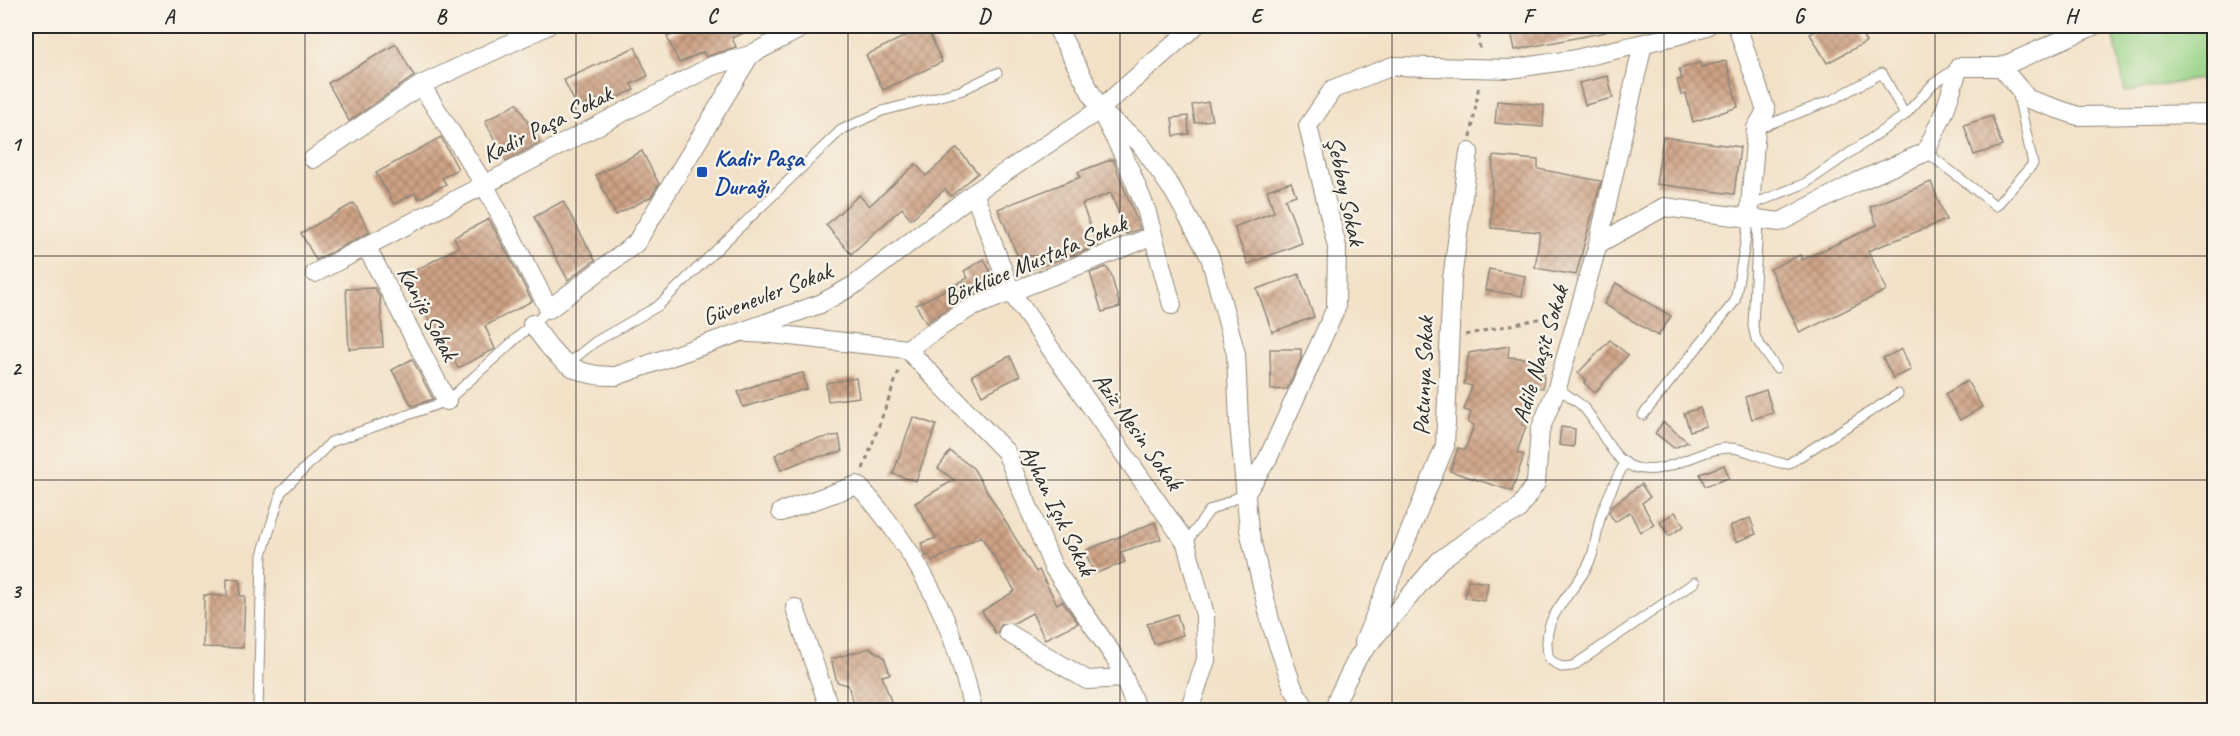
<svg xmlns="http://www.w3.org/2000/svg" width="2240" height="736" viewBox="0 0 2240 736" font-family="Caveat,sans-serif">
  <defs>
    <pattern id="building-cross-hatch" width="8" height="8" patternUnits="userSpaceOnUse" patternTransform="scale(1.5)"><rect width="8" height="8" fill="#cea285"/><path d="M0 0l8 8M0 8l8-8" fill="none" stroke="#a7846d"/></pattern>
  </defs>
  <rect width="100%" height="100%" fill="#f7f3e8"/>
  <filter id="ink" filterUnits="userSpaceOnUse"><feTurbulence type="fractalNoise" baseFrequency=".0167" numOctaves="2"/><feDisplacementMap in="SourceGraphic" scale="12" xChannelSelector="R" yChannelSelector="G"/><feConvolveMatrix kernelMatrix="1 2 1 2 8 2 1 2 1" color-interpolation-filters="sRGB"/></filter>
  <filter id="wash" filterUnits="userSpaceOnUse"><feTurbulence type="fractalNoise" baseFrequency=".008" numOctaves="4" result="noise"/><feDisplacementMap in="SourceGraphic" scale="24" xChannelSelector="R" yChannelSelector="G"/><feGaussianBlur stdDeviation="1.35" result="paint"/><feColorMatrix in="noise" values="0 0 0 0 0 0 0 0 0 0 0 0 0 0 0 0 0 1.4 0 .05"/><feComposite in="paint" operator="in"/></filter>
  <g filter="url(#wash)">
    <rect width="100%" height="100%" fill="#f3e1c7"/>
    <path fill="#98d386" stroke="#627f58" stroke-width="1.5" d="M2150,26H2214V76L2125,92L2113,31Z"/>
    <g id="blocks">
      <g fill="url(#building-cross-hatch)">
        <path d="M692,26H760L732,38L736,47L706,57L703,52L679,63L667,37Z"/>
        <path d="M926,26L942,62L883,90L866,55Z"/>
        <path d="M1510,26H1605L1606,32L1515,50Z"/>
        <path d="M1825,26H1857L1866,42L1827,63L1810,34Z"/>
        <path d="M396,44L414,76L349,121L328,83Z"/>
        <path d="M635,47L648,76L631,84L634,90L610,101L607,95L578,109L564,80Z"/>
        <path d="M1726,61L1738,107L1693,122L1686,94L1681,95L1677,80L1682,79L1679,69L1700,63L1701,67Z"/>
        <path d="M1608,76L1613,98L1585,105L1579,83Z"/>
        <path d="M1497,101L1544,105L1543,127L1495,123Z"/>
        <path d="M1208,102L1212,120L1195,123L1192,105Z"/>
        <path d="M517,103L539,143L506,161L485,121Z"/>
        <path d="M1188,116L1189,134L1174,136L1172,118Z"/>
        <path d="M1992,116L2002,146L1974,155L1964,125Z"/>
        <path d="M441,137L458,169L442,178L446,184L419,199L415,193L394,204L376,173Z"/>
        <path d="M1663,137L1740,147L1734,194L1656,184Z"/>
        <path d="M957,148L978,173L951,196L945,189L911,219L902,208L851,254L826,225L859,195L869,206L916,164L926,176Z"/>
        <path d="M642,151L659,184L651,197L616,215L596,175Z"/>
        <path d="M1493,156L1538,160V169L1601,181L1576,275L1535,268L1540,232L1491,228Z"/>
        <path d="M1113,159L1140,229L1126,234L1111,193L1082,204L1098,246L1024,272L998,209L1080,177L1078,172Z"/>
        <path d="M1291,182L1296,195L1285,199L1302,243L1248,264L1234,227L1274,212L1267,190Z"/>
        <path d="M1931,182L1946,220L1868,251L1887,290L1800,333L1770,269L1800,255L1802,260L1877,225L1870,207Z"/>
        <path d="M563,201L595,260L568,280L534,217Z"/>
        <path d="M354,203L370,232L316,260L301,233Z"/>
        <path d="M489,219L532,301L485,326L495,349L458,368L435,324L432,326L407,275L459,247L454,237Z"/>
        <path d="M984,259L997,286L962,299L926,323L916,305L968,278L964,271Z"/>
        <path d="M1106,267L1111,274L1120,307L1102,312L1090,273Z"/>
        <path d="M1489,269L1525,276L1522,296L1485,290Z"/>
        <path d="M1299,274L1314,317L1272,332L1257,289Z"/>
        <path d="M1616,283L1671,316L1658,336L1604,304Z"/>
        <path d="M375,288L380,298L383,347L349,349L346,289Z"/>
        <path d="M1610,340L1628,355L1595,393L1584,383L1586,380L1578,373Z"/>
        <path d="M1509,346L1508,357L1545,360L1543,388L1535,387L1522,425L1526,426L1517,453L1524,455L1512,491L1450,471L1458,448L1465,450L1474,425L1468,423L1471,412L1464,410L1472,386L1464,384L1469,353Z"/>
        <path d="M1270,349H1301V359L1287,389L1271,390Z"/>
        <path d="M1902,349L1911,370L1893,378L1883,358Z"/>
        <path d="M1010,356L1020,376L982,395L972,375Z"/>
        <path d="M412,359L433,399L412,406L392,370Z"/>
        <path d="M803,373L807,389L743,407L738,392L764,382Z"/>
        <path d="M856,378L859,397L828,401L826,383Z"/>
        <path d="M1967,381L1982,407L1960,420L1945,394Z"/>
        <path d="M1766,390L1773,413L1752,419L1745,397Z"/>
        <path d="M1700,408L1706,426L1690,431L1684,413Z"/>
        <path d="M913,417L936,425L916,481L893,474Z"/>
        <path d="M1663,422L1688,442L1674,448L1655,433Z"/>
        <path d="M1561,427L1575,429L1574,447L1559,445Z"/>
        <path d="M839,435L842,452L808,459L781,470L775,455L801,442Z"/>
        <path d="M950,451L973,468L1036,572L1039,570L1057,604L1062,601L1078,623L1045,639L1032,613L1014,623L1002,624L996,634L982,611L1015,591L981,536L932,562L929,555L926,556L921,543L936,538L915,503L954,480L938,468Z"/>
        <path d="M1724,465L1729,478L1705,486L1700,474Z"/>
        <path d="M1641,484L1650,497L1642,503L1654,525L1640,532L1630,512L1615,522L1609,513L1612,506Z"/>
        <path d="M1675,512L1684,526L1669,536L1660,522Z"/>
        <path d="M1750,518L1756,534L1736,542L1730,526Z"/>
        <path d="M1155,522L1161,539L1121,552L1125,562L1094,574L1085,551Z"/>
        <path d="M227,579L240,580V596H245L243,648L203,647L204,595L227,596Z"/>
        <path d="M1468,580L1488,583L1485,601L1465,598Z"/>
        <path d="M1177,614L1183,635L1154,644L1147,624Z"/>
        <path d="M870,648L884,657L890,674L882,676L893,707L884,711H856L848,685L837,682L831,659Z"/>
      </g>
    </g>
  </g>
  <g filter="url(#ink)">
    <use href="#blocks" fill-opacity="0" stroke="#8f8679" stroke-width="1.5"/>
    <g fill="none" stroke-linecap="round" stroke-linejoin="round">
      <defs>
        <g id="lane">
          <path d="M1905,115L1933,84L1956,68"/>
          <path d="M1926,152L1996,206L2033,164L2017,91"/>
          <path d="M1751,205L1806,183L1905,115L1882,73L1832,100L1759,128"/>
          <path d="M1758,220L1753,326L1756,339L1776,368"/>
          <path d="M566,365L595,342L658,306L841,130L882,111L960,91L997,73"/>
          <path d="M1557,388C1566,394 1576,400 1583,407C1600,424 1609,458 1633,467C1665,479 1701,446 1731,448C1752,449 1767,463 1788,464L1898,394"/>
          <path d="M1643,415L1735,301L1749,220"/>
          <path d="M1625,462C1617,478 1608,495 1602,512C1596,528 1597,545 1590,561C1574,597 1538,613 1549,659L1561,667L1573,666L1695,582"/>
          <path d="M1186,543L1209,511L1246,493"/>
          <path d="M258,710L262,555L281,492L331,442L447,401L549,309"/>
        </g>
        <g id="street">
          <path d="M1056,26L1124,156L1146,209L1172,305"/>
          <path d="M1737,26L1766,111L1756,128L1749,220"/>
          <path d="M2001,67L2028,99L2078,116L2214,114"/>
          <path d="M421,85L484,184L549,309L636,243L750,55"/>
          <path d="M1099,110L1140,143L1174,192L1210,257L1236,354L1239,423L1249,530L1271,624L1293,688L1307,710"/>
          <path d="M313,159L421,85L547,26"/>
          <path d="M974,193L1011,292L1186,543L1205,615L1206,660L1189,710"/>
          <path d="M1598,244L1664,207L1780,222L1857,182L1926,152L1945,110L1959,67H2001L2093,26"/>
          <path d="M366,246L447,401"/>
          <path d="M315,273L712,66L750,55L805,26"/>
          <path d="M532,324C556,357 571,378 616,376L820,304L856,284L974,193L1099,110L1195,26"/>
          <path d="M748,333L772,334L907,349"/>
          <path d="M907,349L1006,452L1053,567L1117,661L1137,710"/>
          <path d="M907,349L968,309L1153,236"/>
          <path d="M1246,493L1268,458L1336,308L1337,247L1308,126L1333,89L1393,66L1510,69L1571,60L1679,35L1707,26"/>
          <path d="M781,512L857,485C872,499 883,515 895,531C936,588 958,642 973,710"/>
          <path d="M795,608L830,710"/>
          <path d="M1008,633L1087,680L1124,678"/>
          <path d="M1364,642L1445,446L1452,279L1469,152"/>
          <path d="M1335,710L1337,699L1358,657L1440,560L1483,529L1518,510L1536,483L1540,430L1557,388L1598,244L1643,44"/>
        </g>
      </defs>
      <use href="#lane" stroke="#8f8679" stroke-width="11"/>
      <use href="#street" stroke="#8f8679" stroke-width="20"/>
      <g stroke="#8f8679" stroke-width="3" stroke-dasharray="4.5 4.5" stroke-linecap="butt">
        <path d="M1477,26L1480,51"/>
        <path d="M1471,137L1479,84"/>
        <path d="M1465,335L1561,314"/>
        <path d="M863,469L900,368"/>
      </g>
      <use href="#lane" stroke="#fff" stroke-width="9"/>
      <use href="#street" stroke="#fff" stroke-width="18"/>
    </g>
  </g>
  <path fill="none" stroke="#2b2b2b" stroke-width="1.5" stroke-opacity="0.55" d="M305,26V710M576,26V710M848,26V710M1120,26V710M1392,26V710M1664,26V710M1935,26V710M26,256H2214M26,480H2214"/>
  <rect fill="#1a4fb4" stroke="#f7f3e8" stroke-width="2" x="696" y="166" width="12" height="12" rx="3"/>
  <g text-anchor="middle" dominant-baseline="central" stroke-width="5" stroke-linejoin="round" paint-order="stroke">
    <g font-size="24" fill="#2b2b2b" stroke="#f7f3e8">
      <text transform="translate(547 124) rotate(-27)">Kadir Paşa Sokak</text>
      <text transform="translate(1346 191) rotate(78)">Şebboy Sokak</text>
      <text transform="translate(1035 260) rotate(-23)">Börklüce Mustafa Sokak</text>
      <text transform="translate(767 294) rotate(-21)">Güvenevler Sokak</text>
      <text transform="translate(428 313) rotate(62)">Kanije Sokak</text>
      <text transform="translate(1540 354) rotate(-73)">Adile Naşit Sokak</text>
      <text transform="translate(1423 376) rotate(-88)">Patunya Sokak</text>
      <text transform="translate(1138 431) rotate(55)">Aziz Nesin Sokak</text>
      <text transform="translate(1058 510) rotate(64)">Ayhan Işık Sokak</text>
    </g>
    <g font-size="24" font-weight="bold" fill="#164399" stroke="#f7f3e8" text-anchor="start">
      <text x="714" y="158">Kadir Paşa<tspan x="714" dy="28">Durağı</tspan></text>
    </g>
  </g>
  <rect width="2240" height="736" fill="none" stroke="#f7f3e8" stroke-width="66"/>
  <rect x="33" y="33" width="2174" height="670" fill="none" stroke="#2b2b2b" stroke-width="2"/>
  <g font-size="20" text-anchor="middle" font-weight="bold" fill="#2b2b2b">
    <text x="169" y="23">A</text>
    <text x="441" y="23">B</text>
    <text x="712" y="23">C</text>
    <text x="984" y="23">D</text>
    <text x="1256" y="23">E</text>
    <text x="1528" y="23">F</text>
    <text x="1799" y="23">G</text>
    <text x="2071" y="23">H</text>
    <text x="16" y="151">1</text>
    <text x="16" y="375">2</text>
    <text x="16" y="598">3</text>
  </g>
</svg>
